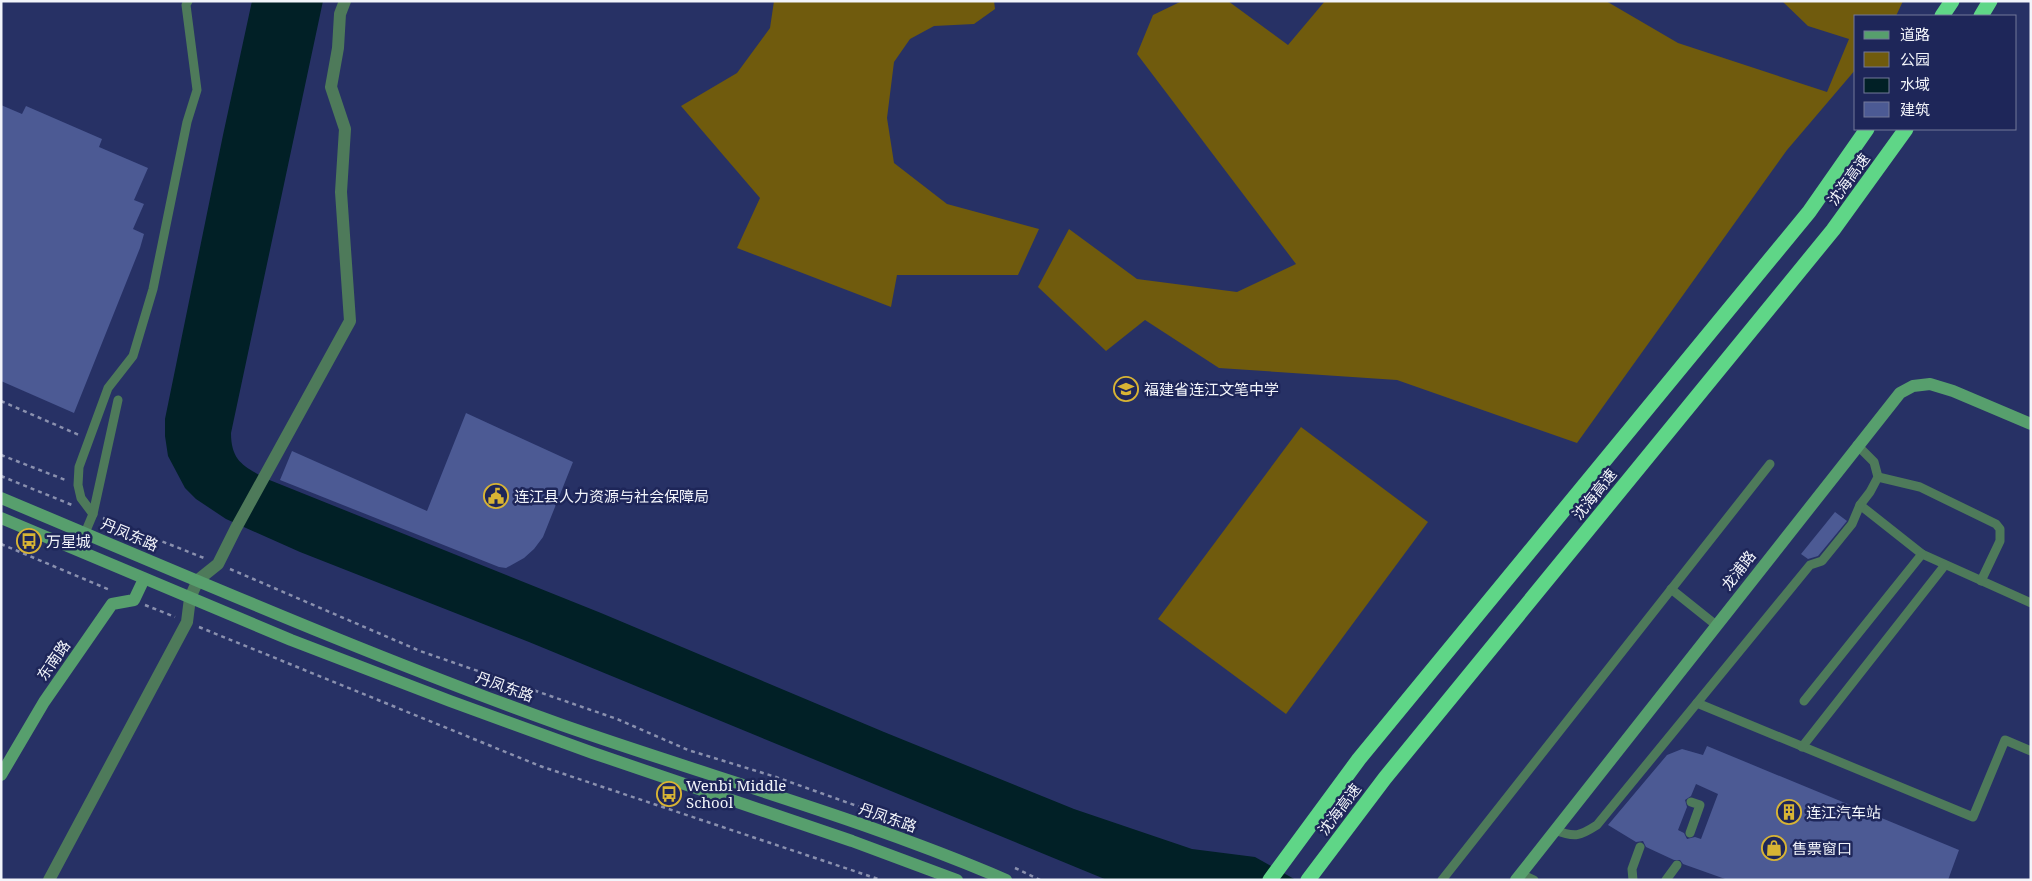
<svg xmlns="http://www.w3.org/2000/svg" width="2032" height="881" viewBox="0 0 2032 881" font-family="'Noto Serif','Noto Sans SC',serif">
  <rect width="100%" height="100%" fill="#273165"/>
  <g fill="#705b0d">
    <path d="M774,1H994L995,9L974,24L934,26L910,39L894,62L887,118L894,163L947,204L1039,229L1018,275H897L891,307L737,248L760,198L681,106L737,73L770,28Z"/>
    <path d="M1182,1H1228L1288,45L1325,1H1606L1678,43L1827,92L1849,39L1808,26L1782,1H1903L1896,16H1856V69L1787,150L1577,443L1397,380L1219,368L1145,320L1106,351L1038,287L1069,229L1137,279L1237,292L1296,264L1137,54L1153,15Z"/>
    <path d="M1301,427L1428,522L1286,714L1158,619Z"/>
  </g>
  <path fill="#012026" d="M252,1H323L231,433C231,462 245,467 267,479L601,613L884,732L1074,809L1192,849L1255,857L1296,880H1107L529,642L300,552L226,519L196,499L185,488L168,456L165,436V419L223,135Z"/>
  <g fill="#4c5a94" fill-rule="evenodd">
    <path d="M1,105L22,114L26,106L102,139L99,147L148,168L134,200L144,204L133,229L144,234L140,248L74,413L1,381Z"/>
    <path d="M466,413L573,462L543,537L534,549L524,558L506,568L499,567L280,480L292,451L427,511Z"/>
    <path d="M1835,512L1847,521L1818,556L1808,559L1801,554Z"/>
    <path d="M1707,746L1959,850L1948,880H1728L1683,864L1680,860H1674L1646,847L1643,841L1636,842L1608,825L1667,755L1682,749L1703,755ZM1696,784L1718,794L1701,839L1695,837L1687,839L1684,833L1678,830L1687,807L1685,800L1691,796Z"/>
  </g>
  <g fill="none" stroke-linecap="round" stroke-linejoin="round">
    <g stroke="#8a90ae" stroke-width="2.5" stroke-dasharray="4 4" stroke-linecap="butt">
      <path d="M1,401L79,435"/>
      <path d="M1,455L68,481"/>
      <path d="M1,476L72,505"/>
      <path d="M103,518L204,558"/>
      <path d="M1,544L110,590"/>
      <path d="M230,569L420,651L617,719L688,750L776,777L896,820"/>
      <path d="M145,605L175,617"/>
      <path d="M199,627L540,766L881,880"/>
      <path d="M1015,868L1040,880"/>
    </g>
    <g stroke="#4e7a5a" stroke-width="9">
      <path d="M1857,445L1874,462L1878,477L1870,492L1860,505L1922,554L2031,603"/>
      <path d="M1878,477L1920,487L1996,524L2000,529V541L1981,581"/>
      <path d="M93,514L81,498L78,485L79,467L108,388L133,356L153,289L187,122L197,90L186,5L188,1"/>
      <path d="M85,533L93,514L118,400"/>
      <path d="M1671,589L1716,625"/>
      <path d="M1804,701L1922,554"/>
      <path d="M1697,703L1973,817L2005,740L2031,751"/>
      <path d="M1802,747L1945,565"/>
      <path d="M1555,830C1575,838 1580,836 1597,825L1810,565L1822,561L1852,524L1860,505"/>
      <path d="M1690,833L1700,805L1691,802"/>
      <path d="M1521,874L1534,880"/>
      <path d="M1442,880L1770,464"/>
      <path d="M1633,880L1632,869L1640,847"/>
      <path d="M1666,880L1677,865"/>
    </g>
    <path stroke="#4e7a5a" stroke-width="12" d="M49,880L187,622L190,598L198,580L218,564L236,528L350,321L341,192L345,129L331,87L338,48L340,14L345,1"/>
    <g stroke="#579f6d" stroke-width="12">
      <path d="M1,498C187,576 372,657 562,725C710,777 862,818 1006,880"/>
      <path d="M1,518L291,640L450,701L593,753L852,841L957,880"/>
      <path d="M1,775L44,702L112,604L134,600L144,579"/>
      <path d="M1516,880L1900,393L1913,386L1930,384L1953,391L2031,424"/>
    </g>
    <g stroke="#5fd687" stroke-width="15">
      <path d="M1942,16L1952,1"/>
      <path d="M1981,16L1990,1"/>
      <path d="M1270,880L1359,759L1809,212L1867,129"/>
      <path d="M1308,880L1385,778L1833,230L1906,129"/>
    </g>
  </g>
  <defs>
    <symbol id="school-ring" viewBox="-11 -11 22 22"><circle r="9.5" fill="#1e2659" stroke="#d8b434" stroke-width="1.5"/><path d="M0-5L7-2L0 1L-7-2ZM-4 1L0 2.5L4 1V4Q0 6-4 4Z" fill="#d8b434"/></symbol>
    <symbol id="civic-ring" viewBox="-11 -11 22 22"><circle r="9.5" fill="#1e2659" stroke="#d8b434" stroke-width="1.5"/><path d="M-.6-6.5H3V-4.5H.6V-3L4-1V1h2V6H-6V1h2V-1L-.6-3ZM-1.2 2.5V6h2.4V2.5Z" fill="#d8b434"/></symbol>
    <symbol id="bus-ring" viewBox="-11 -11 22 22"><circle r="9.5" fill="#1e2659" stroke="#d8b434" stroke-width="1.5"/><path d="M-5-6H5V4H4V6H2V4H-2V6H-4V4H-5ZM-3.5-4V0h7V-4ZM-3.5 1.2v1.5H-2V1.2ZM2 1.2v1.5H3.5V1.2Z" fill="#d8b434"/></symbol>
    <symbol id="building-ring" viewBox="-11 -11 22 22"><circle r="9.5" fill="#1e2659" stroke="#d8b434" stroke-width="1.5"/><path d="M-4-6H4V6H1V3H-1V6H-4ZM-2.5-4.3h1.7v1.8h-1.7ZM.8-4.3h1.7v1.8H.8ZM-2.5-1h1.7V.8h-1.7ZM.8-1h1.7V.8H.8Z" fill="#d8b434"/></symbol>
    <symbol id="shop-ring" viewBox="-11 -11 22 22"><circle r="9.5" fill="#1e2659" stroke="#d8b434" stroke-width="1.5"/><path d="M-5-2.5h2.3a2.7 3.5 0 0 1 5.4 0H5L5.5 6h-11ZM-1.5-2.5h3a1.5 2.3 0 0 0-3 0Z" fill="#d8b434"/></symbol>
  </defs>
  <g fill-rule="evenodd">
    <use href="#school-ring" x="1112" y="375" width="28" height="28"/>
    <use href="#civic-ring" x="482" y="482" width="28" height="28"/>
    <use href="#bus-ring" x="15" y="527" width="28" height="28"/>
    <use href="#bus-ring" x="655" y="780" width="28" height="28"/>
    <use href="#building-ring" x="1775" y="798" width="28" height="28"/>
    <use href="#shop-ring" x="1760" y="834" width="28" height="28"/>
  </g>
  <g text-anchor="middle" dominant-baseline="central" stroke-width="5" stroke-linejoin="round" paint-order="stroke">
    <g font-size="15" fill="#f2f4fa" stroke="#1e2659">
      <text transform="translate(1848 179) rotate(-54)">沈海高速</text>
      <text transform="translate(1594 494) rotate(-51)">沈海高速</text>
      <text transform="translate(130 534) rotate(23)">丹凤东路</text>
      <text transform="translate(1738 570) rotate(-52)">龙浦路</text>
      <text transform="translate(53 660) rotate(-55)">东南路</text>
      <text transform="translate(505 686) rotate(20)">丹凤东路</text>
      <text transform="translate(1339 809) rotate(-53)">沈海高速</text>
      <text transform="translate(888 817) rotate(19)">丹凤东路</text>
    </g>
    <g font-size="15" fill="#f2f4fa" stroke="#1e2659" text-anchor="start">
      <text x="1144" y="389">福建省连江文笔中学</text>
      <text x="514" y="496">连江县人力资源与社会保障局</text>
      <text x="46" y="541">万星城</text>
      <text x="686" y="785">Wenbi Middle<tspan x="686" dy="17">School</tspan></text>
      <text x="1806" y="812">连江汽车站</text>
      <text x="1792" y="848">售票窗口</text>
    </g>
  </g>
  <rect width="2032" height="881" fill="none" stroke="#f2f4fa" stroke-width="5"/>
  <rect x="1854" y="15" width="162" height="115" fill="#1e2659" stroke="#737899"/>
  <rect x="1864" y="31" width="25" height="8" fill="#579f6d" stroke="#737899"/>
  <text x="1900" y="40" font-size="15" fill="#f2f4fa">道路</text>
  <rect x="1864" y="52" width="25" height="15" fill="#705b0d" stroke="#737899"/>
  <text x="1900" y="65" font-size="15" fill="#f2f4fa">公园</text>
  <rect x="1864" y="78" width="25" height="15" fill="#012026" stroke="#737899"/>
  <text x="1900" y="90" font-size="15" fill="#f2f4fa">水域</text>
  <rect x="1864" y="102" width="25" height="15" fill="#4c5a94" stroke="#737899"/>
  <text x="1900" y="115" font-size="15" fill="#f2f4fa">建筑</text>
</svg>
